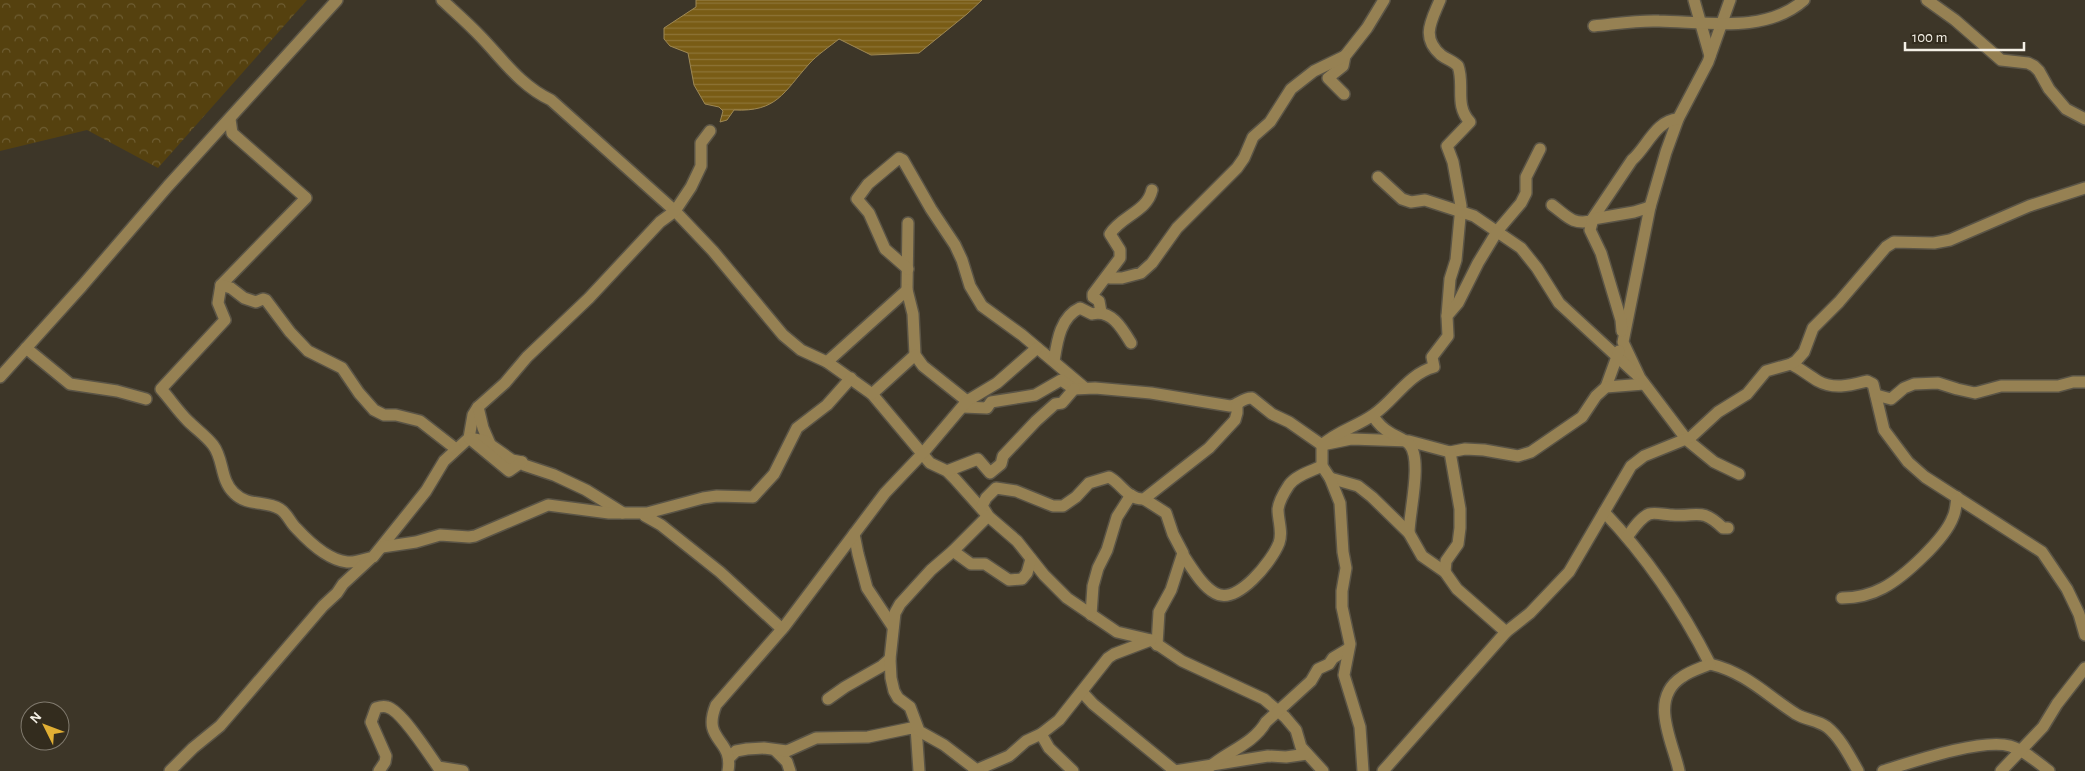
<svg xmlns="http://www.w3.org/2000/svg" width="2085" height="771" viewBox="0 0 2085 771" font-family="'Alegreya Sans',sans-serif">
  <defs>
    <pattern id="forest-crowns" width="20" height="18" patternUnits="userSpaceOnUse" patternTransform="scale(1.25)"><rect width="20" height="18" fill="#55410f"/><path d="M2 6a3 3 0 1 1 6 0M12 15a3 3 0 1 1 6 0" fill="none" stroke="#6e5d32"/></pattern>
    <pattern id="water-rules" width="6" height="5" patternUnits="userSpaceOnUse" patternTransform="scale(1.25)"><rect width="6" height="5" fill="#795c15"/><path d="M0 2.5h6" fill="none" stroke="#8d7437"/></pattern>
  </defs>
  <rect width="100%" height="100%" fill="#3d3628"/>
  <path fill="url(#forest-crowns)" d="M0,0H307L158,168L87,130L0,151Z"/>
  <path fill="url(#water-rules)" stroke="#9e8854" d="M696,0H982L967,14L919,53L871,55L839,39C829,47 817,55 809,64C783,93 777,112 734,110L727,120L720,122L723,111L719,107L705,104L694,85L688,53L670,46L664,39V28L696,7Z"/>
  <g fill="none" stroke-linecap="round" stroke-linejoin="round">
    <defs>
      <g id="minor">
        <path d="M442,0C455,12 469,24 482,38C504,61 521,86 551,100L675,211L713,251L783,335L801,350L827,362L872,394L930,463L947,471L955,479L988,516L1017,541L1044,575L1067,598L1117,632L1151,640L1182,661L1264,699L1285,717L1296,730L1301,747L1323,771"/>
        <path d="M1440,0C1432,20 1420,37 1441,55C1446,59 1453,61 1458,66C1465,85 1454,105 1470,122L1447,146L1453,162L1461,206L1456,260L1450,279L1447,316"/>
        <path d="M1694,0L1710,56"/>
        <path d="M1730,0L1708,62L1678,119L1666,152L1650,207L1623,342L1640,378L1687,440L1714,462L1739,474"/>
        <path d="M1927,0L1955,20L2001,60L2028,63L2034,66L2039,71L2049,89L2066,109L2085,119"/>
        <path d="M1594,26C1615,24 1638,20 1659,21C1706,22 1766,34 1804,0"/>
        <path d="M1344,94L1328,78L1343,66L1345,56L1367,28L1384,0"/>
        <path d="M230,119L232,133L306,198L221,285L218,303L225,320L161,389C170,399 178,411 188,421C196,429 206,436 213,445C224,459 220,480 234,493C248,507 265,500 280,509C288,514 290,523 297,529C309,542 329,560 347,562C356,563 365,559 373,557L426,491L444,461L469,438L473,415L478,407L505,383L527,357L589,298L660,222L675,211L691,187L701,166V143L710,131"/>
        <path d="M1378,177L1402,199L1411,202L1425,200L1474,216L1521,248L1537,268L1559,303L1637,375"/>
        <path d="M1552,205C1567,216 1572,225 1591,221L1632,160C1647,147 1656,120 1678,119"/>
        <path d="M908,223L907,290L913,314L915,355L923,366L967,401"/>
        <path d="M908,269L885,249L869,213L857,199L868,184L899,158L903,160L931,209L955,245L962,260L970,286L982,306L1022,335L1085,388"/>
        <path d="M1108,276L1110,278H1122L1141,273L1152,263L1177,228L1237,168L1244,158L1253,137L1270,122L1291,89L1314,71L1345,56"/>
        <path d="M221,285L231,288L244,298L256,302L263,299L266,300L290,332L308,351L342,368L359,393L374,410L384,415H396L420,421L456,449"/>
        <path d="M1101,312L1099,301L1093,297V294L1120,258V250L1110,234C1121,216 1147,212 1152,190"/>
        <path d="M1622,331L1621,320L1601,253L1590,230L1593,219L1634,212L1650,207"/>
        <path d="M26,348L70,384L117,391L146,399"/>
        <path d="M1054,361C1057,342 1060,317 1080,308L1092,314C1111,309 1122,328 1131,343"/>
        <path d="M827,362L907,290"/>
        <path d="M1791,364C1801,369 1808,375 1818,381C1834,390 1851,385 1867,381L1873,384L1884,430L1908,462L1925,477L2042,552L2067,589L2079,614L2085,635"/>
        <path d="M0,377L82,286L168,186L337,0"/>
        <path d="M1606,387L1619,351"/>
        <path d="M872,394L915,355"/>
        <path d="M1876,395L1891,399L1904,388L1914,384L1938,383L1957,389L1975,393L2001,386H2058L2073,382H2085"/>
        <path d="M478,407L483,428L490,444"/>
        <path d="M963,407L987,408L991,402L1035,395L1061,380L1074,389L1095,388L1151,393L1230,406C1238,405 1244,397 1252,398L1272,414L1289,422L1322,445L1351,439L1409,441L1450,452L1465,449L1484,450L1518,456L1531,452L1582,417L1596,396L1606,387L1644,384"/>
        <path d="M1373,416C1377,422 1382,428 1389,432C1395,436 1404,439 1409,444C1423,459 1409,513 1409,533"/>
        <path d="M469,438L485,441L512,460L522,462L524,465L554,475L586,490L623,513"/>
        <path d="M469,438L509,471L522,462"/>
        <path d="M947,471L978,459L990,473L1001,464L1003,456L1036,421L1055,404L1062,403L1074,389"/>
        <path d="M1330,478L1358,486L1372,497L1409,533L1422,556L1445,572L1457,589L1506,632"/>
        <path d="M1144,499L1166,513L1173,534L1183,553L1171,590L1159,612L1157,645"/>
        <path d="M1604,512C1647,557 1682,609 1710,664C1747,673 1766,695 1796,714C1806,720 1817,720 1827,727C1840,737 1850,757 1858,771"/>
        <path d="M987,514L982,506L986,498L996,488L1016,491L1053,506H1063L1076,497L1089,483L1109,477C1121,483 1128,500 1144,499L1209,448L1235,420L1237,413V405"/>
        <path d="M645,516L661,525L720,572L782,629"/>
        <path d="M854,534L858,554L867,588L893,627"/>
        <path d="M1627,537C1633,529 1640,518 1649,514C1655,512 1666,515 1672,515C1698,517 1701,507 1723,528H1728"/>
        <path d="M382,547L416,542L440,535L469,537L475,536L548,505L609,513H647L703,498L717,496L753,497L774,474L797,428L827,405L851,378"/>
        <path d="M953,551L971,564H985L1009,580L1022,579L1027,573L1031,559"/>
        <path d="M1183,555C1192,568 1202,586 1215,593C1237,606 1272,561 1279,543C1283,532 1278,521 1278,509C1279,501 1285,491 1289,485C1296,475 1312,471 1322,466"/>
        <path d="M1445,572L1446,561L1458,544L1460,528V509L1450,452"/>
        <path d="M1842,598C1856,598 1870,595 1883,588C1904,577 1945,539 1953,517C1956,511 1956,503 1957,497"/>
        <path d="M1091,615L1093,586L1098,568L1107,550L1117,517L1131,495"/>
        <path d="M1082,692L1093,704L1175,771"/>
        <path d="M828,699L845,687L882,666L890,659"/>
        <path d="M1041,734L1049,748L1073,771"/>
        <path d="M775,750L787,762L790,771"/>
        <path d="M730,757L736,751L747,749L764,748L787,751L816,738L868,737L916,727L919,771"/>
        <path d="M170,771L193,748L220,726L323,606L337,593L343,584L370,559"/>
        <path d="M379,771L385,762L386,756L371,722L376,708C379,707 384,706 387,707C401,710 429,754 438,767L463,771"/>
        <path d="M728,771C734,738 701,742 716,705L784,627L885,493L923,453L967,401L997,383L1037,348"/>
        <path d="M974,771L1009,756L1026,741L1041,734L1059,720L1108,658L1114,654L1151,640"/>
        <path d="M978,771L944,745L919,731L910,707L898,698L894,691L891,678L890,659L895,613L900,604L931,570L953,551L988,516"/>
        <path d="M1175,771L1268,756L1286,757L1307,754"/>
        <path d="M1205,771C1224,752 1252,746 1266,722L1311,681L1318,669L1329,664L1333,658L1348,649"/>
        <path d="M1363,771L1360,727L1344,675L1350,644L1342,607V591L1346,568L1343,552L1340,503L1330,478L1322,466V445C1337,431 1356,427 1373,415C1394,401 1408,374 1434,367L1432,357L1448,336L1447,316L1458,303L1478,263L1498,230L1521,203L1526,193V177L1540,149"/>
        <path d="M1383,771L1506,632L1530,613L1569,572L1631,466L1644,456L1691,437L1718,412L1747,394L1766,371L1791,364L1796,361L1804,352L1813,328L1839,302L1886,247L1894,242L1934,243L1950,240L2029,206L2085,188"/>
        <path d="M1679,771C1673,742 1648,699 1682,677C1690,671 1701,668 1710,664"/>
        <path d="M1883,771C1912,762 1982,738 2010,746C2024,750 2037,762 2049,771"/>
        <path d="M2001,771L2043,727L2057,704L2085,668"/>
      </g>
    </defs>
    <use href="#minor" stroke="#5a5446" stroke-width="14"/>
    <use href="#minor" stroke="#968153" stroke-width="11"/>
  </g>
  <g transform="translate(45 726) rotate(312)"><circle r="24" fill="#332c1e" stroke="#807a6e"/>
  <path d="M0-4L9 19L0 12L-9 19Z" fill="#e1af34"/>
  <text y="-8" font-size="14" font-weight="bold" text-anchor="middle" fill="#f4f0e6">N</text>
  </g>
  <path d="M1905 42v8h119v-8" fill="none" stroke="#f4f0e6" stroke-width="2.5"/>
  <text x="1912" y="42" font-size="15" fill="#f4f0e6" stroke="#332c1e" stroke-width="4" paint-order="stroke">100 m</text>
</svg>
